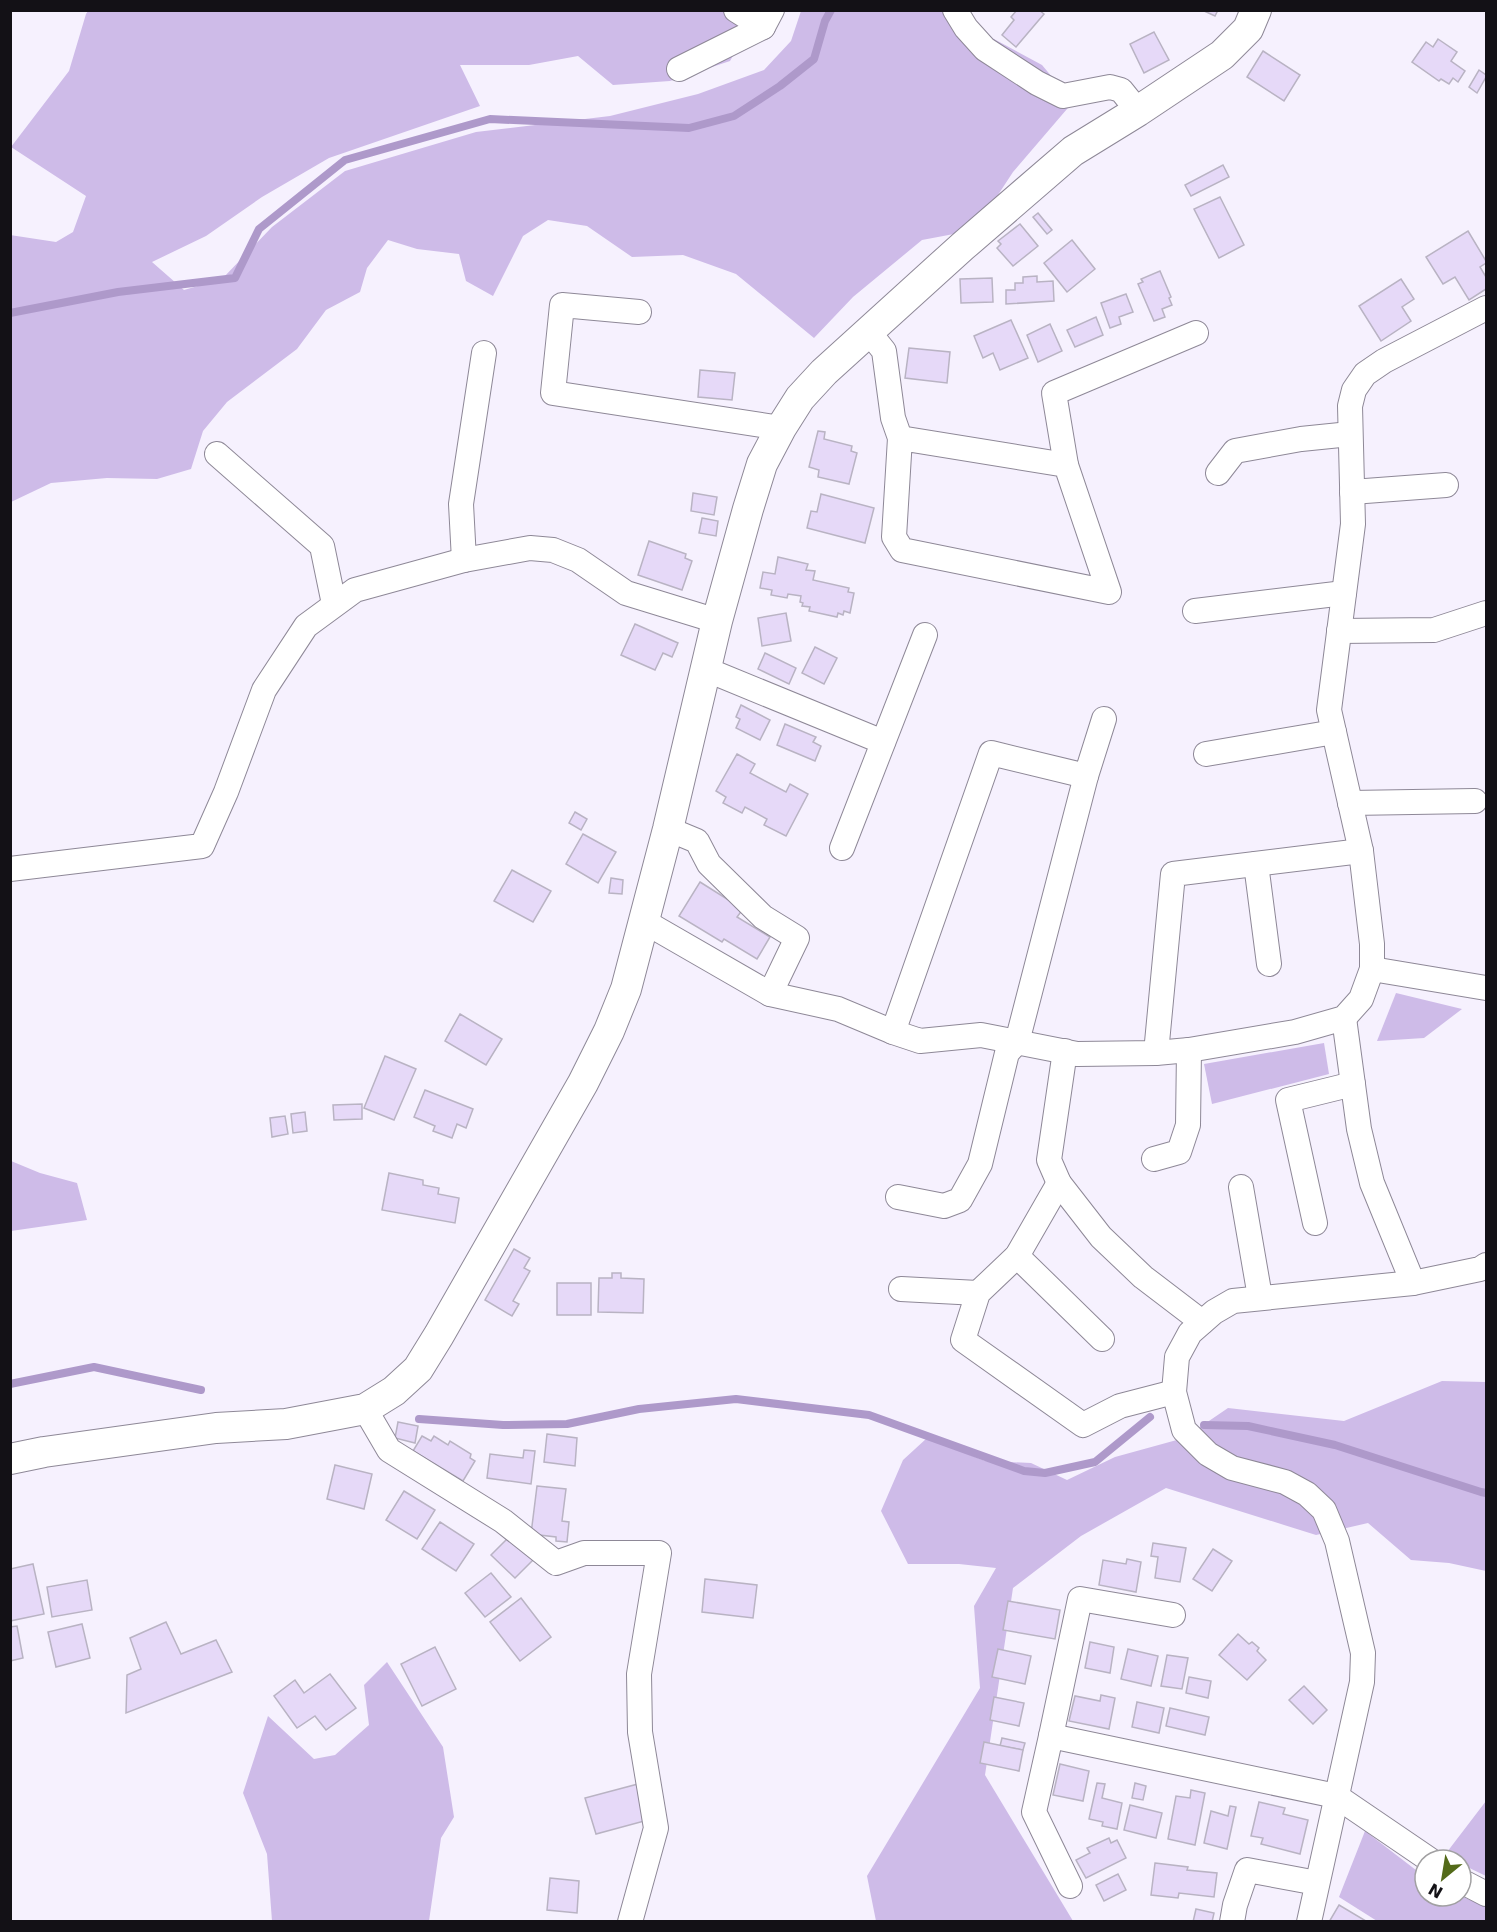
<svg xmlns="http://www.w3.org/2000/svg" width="1497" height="1932" viewBox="0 0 1497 1932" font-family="'DejaVu Sans',sans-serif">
  <rect width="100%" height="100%" fill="#f6f1fe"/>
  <g fill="#cebbe8">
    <path d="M88,11H758L730,61L670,81L613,85L578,56L529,65H460L480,106L329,158L262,197L206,236L152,262L184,290L222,279L272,227L345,171L476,132L610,116L698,94L764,70L791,41L801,11H961L992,38L1042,65L1073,102L1013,172L975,230L922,240L853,297L814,338L736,274L683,255L632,257L587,226L548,220L523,236L493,296L466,281L459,254L417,249L388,240L367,268L360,292L326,310L297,349L227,402L203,431L191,469L157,479L107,478L51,483L11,502L10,235L56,242L73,232L86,196L11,147L69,71L86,14Z"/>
    <path d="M1396,993L1462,1009L1424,1038L1377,1041Z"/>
    <path d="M1324,1043L1329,1074L1212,1104L1204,1064Z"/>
    <path d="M11,1161L40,1173L77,1183L87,1220L11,1231Z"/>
    <path d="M1442,1381L1486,1382V1571L1449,1563L1411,1560L1368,1523L1316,1535L1166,1488L1081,1536L1013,1588L985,1775L1073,1921H876L867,1876L980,1688L974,1606L996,1568L959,1564H908L881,1511L903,1460L927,1438L985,1461L1031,1463L1067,1480L1115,1457L1184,1438L1228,1408L1344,1421Z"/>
    <path d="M387,1662L443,1747L454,1817L441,1838L429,1921H272L267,1854L243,1793L268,1716L314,1759L335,1755L369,1725L364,1685Z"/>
    <path d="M1486,1801V1876L1461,1864V1860H1453L1444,1856Z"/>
    <path d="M1365,1831L1425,1877V1896H1461L1486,1907V1921H1377L1339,1897Z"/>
  </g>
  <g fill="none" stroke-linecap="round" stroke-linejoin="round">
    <g stroke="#ae99ca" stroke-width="8">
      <path d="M10,313L118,292L235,278L259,229L345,160L490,119L689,128L734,116L780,86L814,59L825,21L831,10"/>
      <path d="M10,1384L94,1367L201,1390"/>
      <path d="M419,1419L503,1425L567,1424L639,1409L736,1399L869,1415L1024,1471L1045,1473L1095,1462L1150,1417"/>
      <path d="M1204,1425L1248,1426L1335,1445L1481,1492L1486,1493"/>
    </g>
  </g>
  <g fill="#e6d9f8" stroke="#b9b3c3" stroke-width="1.5">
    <path d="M1017,10H1039L1044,14L1016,47L1002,35L1014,20L1011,17Z"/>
    <path d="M1202,10H1218L1215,16Z"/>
    <path d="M1154,32L1169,60L1144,73L1130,44Z"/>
    <path d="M1438,39L1457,52L1451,61L1465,71L1458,82L1453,78L1449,84L1441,79L1439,81L1412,62L1426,42L1433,47Z"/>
    <path d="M1263,51L1300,75L1284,101L1247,77Z"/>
    <path d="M1479,70L1486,75V77L1477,93L1469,87Z"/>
    <path d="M1223,165L1229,177L1191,196L1185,185Z"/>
    <path d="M1220,197L1244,245L1219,258L1194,209Z"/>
    <path d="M1038,213L1052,230L1047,234L1033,217Z"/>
    <path d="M1020,224L1038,246L1013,266L997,248L1001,244L998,241Z"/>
    <path d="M1468,231L1486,261V263L1480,267L1486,277V289L1469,300L1455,277L1443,284L1426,257Z"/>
    <path d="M1072,240L1095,269L1067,292L1044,263Z"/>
    <path d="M1160,271L1171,297L1169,298L1172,305L1162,309L1165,317L1154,321L1138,284L1143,282L1141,279Z"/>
    <path d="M1037,276V282L1053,281L1054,301L1006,304V290H1015V283H1023V277Z"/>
    <path d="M992,278L993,302L961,303L960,279Z"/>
    <path d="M1401,279L1414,299L1402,307L1411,321L1381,341L1359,306Z"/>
    <path d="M1126,294L1133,312L1119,317L1121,324L1110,328L1101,303Z"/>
    <path d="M1096,317L1103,335L1075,347L1067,330Z"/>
    <path d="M1011,320L1028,358L1000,370L993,353L983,358L974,336Z"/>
    <path d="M1050,324L1062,351L1038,362L1027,335Z"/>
    <path d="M909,348L950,352L947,383L905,378Z"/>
    <path d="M700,370L735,373L732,400L698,397Z"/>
    <path d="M818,431L825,432L824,439L852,446L851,451L857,453L849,484L818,477L819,470L809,467Z"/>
    <path d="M693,493L717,497L714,515L691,511Z"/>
    <path d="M821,494L874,508L865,543L807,528L811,511L817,512Z"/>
    <path d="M702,518L718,521L716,536L699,533Z"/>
    <path d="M649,541L686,554L685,558L692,561L682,590L638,575Z"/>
    <path d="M778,557L808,564L806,570L815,571L813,580L849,588L848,592L854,593L850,613L844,611L843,615L838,613L837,617L809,611L810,607L802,606L803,603L800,602L801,596L788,594L787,598L771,595L772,590L760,588L763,572L775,574Z"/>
    <path d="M786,613L791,641L762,646L758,618Z"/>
    <path d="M635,624L678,643L672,657L663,653L655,670L621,655Z"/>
    <path d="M815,647L837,658L824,684L802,673Z"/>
    <path d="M765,653L796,668L789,684L758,669Z"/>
    <path d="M741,705L770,720L760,740L736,728L740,719L736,717Z"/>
    <path d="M785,724L816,737L813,742L821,746L815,761L777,745Z"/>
    <path d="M737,754L755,764L750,773L786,792L790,784L808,794L786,836L764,825L767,819L745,807L742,813L723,803L726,797L716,791Z"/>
    <path d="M575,812L587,819L581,830L569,823Z"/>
    <path d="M583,834L616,852L598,883L566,864Z"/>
    <path d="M512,870L551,891L533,922L494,901Z"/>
    <path d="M611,878L623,880L622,894L609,893Z"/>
    <path d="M700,882L743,909L737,917L770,937L757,959L724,939L722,942L679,916Z"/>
    <path d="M460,1014L502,1039L486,1065L445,1041Z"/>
    <path d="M385,1056L416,1069L394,1120L364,1108Z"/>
    <path d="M425,1090L473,1109L466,1128L457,1124L452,1138L433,1131L435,1126L414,1117Z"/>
    <path d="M362,1104V1119L334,1120L333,1105Z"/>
    <path d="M305,1112L307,1131L293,1133L291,1114Z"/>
    <path d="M285,1116L288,1134L272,1137L270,1118Z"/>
    <path d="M389,1173L423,1180V1185L439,1188L438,1194L459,1198L455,1223L382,1210Z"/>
    <path d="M514,1249L530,1258L524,1268L530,1271L513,1301L519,1304L512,1316L485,1300Z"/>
    <path d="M612,1273H621V1278L644,1279L643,1313L598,1312L599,1278H612Z"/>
    <rect x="557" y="1283" width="34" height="32"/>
    <path d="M398,1422L418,1426L415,1443L395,1438Z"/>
    <path d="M547,1434L577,1438L575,1466L544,1462Z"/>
    <path d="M422,1436L431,1441L434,1436L448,1445L450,1441L471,1454L470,1458L475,1461L463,1481L413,1451Z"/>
    <path d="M524,1450L535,1451L531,1484L487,1478L490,1454L523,1458Z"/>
    <path d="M335,1465L372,1474L364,1509L327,1499Z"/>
    <path d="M537,1486L566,1489L562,1521L569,1522L567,1542L556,1541V1537L531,1534Z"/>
    <path d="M404,1491L435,1510L417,1539L386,1520Z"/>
    <path d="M440,1522L474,1544L456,1571L422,1549Z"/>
    <path d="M510,1536L534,1559L515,1578L491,1555Z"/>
    <path d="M1153,1543L1186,1548L1180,1582L1155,1578L1158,1557L1151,1556Z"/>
    <path d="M1213,1549L1232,1561L1212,1591L1193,1579Z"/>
    <path d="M1127,1559L1141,1562L1136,1592L1099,1585L1103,1560L1126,1564Z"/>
    <path d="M33,1564L44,1614L10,1621V1569Z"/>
    <path d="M491,1573L511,1597L485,1617L465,1593Z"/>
    <path d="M705,1579L757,1585L753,1618L702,1612Z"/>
    <path d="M87,1580L92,1610L52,1617L47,1587Z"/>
    <path d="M521,1598L551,1637L520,1661L490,1622Z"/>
    <path d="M1008,1601L1060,1610L1055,1639L1003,1630Z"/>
    <path d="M166,1622L181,1654L216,1640L232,1672L126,1713L127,1675L141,1669L130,1638Z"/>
    <path d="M82,1624L90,1658L56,1667L48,1632Z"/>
    <path d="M17,1626L23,1658L10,1661V1627Z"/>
    <path d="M1238,1634L1249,1644L1252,1642L1259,1648L1257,1651L1266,1660L1247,1680L1219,1655Z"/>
    <path d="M1090,1642L1114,1647L1110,1673L1085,1668Z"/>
    <path d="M435,1647L456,1689L422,1706L401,1664Z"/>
    <path d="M998,1649L1031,1656L1025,1684L992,1677Z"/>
    <path d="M1128,1649L1158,1656L1151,1686L1121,1679Z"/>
    <path d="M1167,1655L1188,1658L1182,1689L1161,1686Z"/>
    <path d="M330,1674L356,1708L326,1730L315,1716L297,1728L274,1696L295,1680L304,1693Z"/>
    <path d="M1189,1677L1211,1681L1208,1698L1186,1693Z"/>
    <path d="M1304,1686L1327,1710L1313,1724L1289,1700Z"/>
    <path d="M1101,1695L1115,1698L1109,1729L1069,1721L1075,1696L1100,1701Z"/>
    <path d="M994,1697L1024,1703L1019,1726L990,1720Z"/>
    <path d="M1137,1702L1164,1708L1159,1733L1132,1727Z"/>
    <path d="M1170,1708L1209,1717L1205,1735L1166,1726Z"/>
    <path d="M1002,1738L1025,1743L1023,1750L1000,1746Z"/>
    <path d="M984,1742L1023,1750L1019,1771L980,1763Z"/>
    <path d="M1060,1764L1089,1771L1083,1801L1053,1795Z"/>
    <path d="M1097,1783L1105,1784L1102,1798L1122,1803L1117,1829L1102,1826L1103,1822L1089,1819Z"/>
    <path d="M1135,1783L1146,1786L1143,1800L1132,1798Z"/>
    <path d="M638,1784L648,1820L596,1834L585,1798Z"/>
    <path d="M1191,1790L1205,1793L1195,1845L1168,1839L1176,1796L1190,1798Z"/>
    <path d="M1259,1802L1285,1808L1283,1814L1308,1820L1300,1854L1261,1844L1263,1838L1251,1836Z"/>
    <path d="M1130,1805L1162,1813L1156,1838L1124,1830Z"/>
    <path d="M1230,1806L1236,1807L1227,1849L1204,1843L1211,1811L1228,1816Z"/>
    <path d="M1109,1838L1111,1843L1117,1840L1126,1858L1086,1878L1076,1860L1090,1853L1087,1848Z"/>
    <path d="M1155,1863L1188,1867L1187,1870L1217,1873L1214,1897L1179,1893L1178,1898L1151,1895Z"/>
    <path d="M1118,1874L1126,1890L1104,1901L1096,1885Z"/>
    <path d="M550,1878L579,1881L577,1913L547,1910Z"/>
    <path d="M1339,1905L1366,1921L1329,1922Z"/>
    <path d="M1196,1909L1214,1913L1212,1922H1193Z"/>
  </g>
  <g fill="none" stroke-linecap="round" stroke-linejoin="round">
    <defs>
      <g id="minor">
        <path d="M736,10L763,27"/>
        <path d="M955,10L966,28L985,49L1037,83L1063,96L1110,87L1121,90L1138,111"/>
        <path d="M679,69L763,27L772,10"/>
        <path d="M639,312L562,305L553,393L781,428"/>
        <path d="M868,331L884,351L893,418L900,438L894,537L902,550L1109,592L1066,465L900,438"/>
        <path d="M217,454L322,546L334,604"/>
        <path d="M1066,465L1054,393L1196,333"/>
        <path d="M1218,473L1235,451L1301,439L1350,434"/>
        <path d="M1352,492L1446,485"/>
        <path d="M464,560L461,504L484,353"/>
        <path d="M1195,611L1344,593"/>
        <path d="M1339,631L1434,630L1486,613"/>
        <path d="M705,669L883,742"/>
        <path d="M1206,754L1334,732"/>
        <path d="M1350,803L1475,801"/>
        <path d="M668,829L697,841L709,864L763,917L797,938L770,994"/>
        <path d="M842,848L925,635"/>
        <path d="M1256,864L1269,964"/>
        <path d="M10,869L202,846L226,792L264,690L306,626L355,590L464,560L530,548L553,550L578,560L626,593L717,621"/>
        <path d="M645,922L770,994L838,1009L893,1032L920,1041L981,1035L1077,1054L1156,1053L1189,1050L1295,1032L1344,1018L1361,999L1372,969V944L1361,851L1329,710L1353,524L1350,406L1354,390L1365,374L1384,361L1486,308"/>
        <path d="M1372,969L1486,988"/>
        <path d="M1344,1018L1359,1129L1372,1183L1413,1283"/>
        <path d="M893,1032L991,753L1086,776"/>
        <path d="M1065,1051L1049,1160L1059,1183L1101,1237L1143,1277L1202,1322"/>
        <path d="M1156,1053L1173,874L1361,851"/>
        <path d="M1154,1159L1179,1152L1188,1125L1189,1050"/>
        <path d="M1059,1183L1017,1256L978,1293L963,1340L1083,1425L1120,1406L1174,1392"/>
        <path d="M1241,1187L1260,1297"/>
        <path d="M898,1197L944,1206L960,1200L980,1164L1007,1053L1017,1042L1086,776L1104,719"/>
        <path d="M1315,1223L1288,1100L1353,1084"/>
        <path d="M1017,1256L1102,1339"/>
        <path d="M901,1289L978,1293"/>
        <path d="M365,1409L389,1450L503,1521L556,1563L584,1553H659L639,1674L640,1732L656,1828L630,1922"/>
        <path d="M1173,1615L1080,1599L1051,1736L1336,1796L1430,1860"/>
        <path d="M1051,1736L1034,1812L1070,1886"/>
        <path d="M1461,1881L1486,1894"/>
        <path d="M1232,1922L1235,1905L1247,1870L1317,1883"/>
        <path d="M1309,1922L1362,1682L1363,1653L1337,1541L1324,1510L1307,1494L1285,1482L1232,1468L1208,1454L1184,1430L1174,1392L1177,1357L1190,1333L1214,1312L1233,1301L1413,1283L1480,1269L1486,1265"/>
      </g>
      <path id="tertiary" d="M10,1459L44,1452L216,1428L286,1424L365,1409L394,1391L418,1369L439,1335L583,1083L609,1031L626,989L668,829L717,621L748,509L762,464L781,428L800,398L824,372L963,246L1073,151L1138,111L1222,55L1248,29L1256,10"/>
    </defs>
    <use href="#minor" stroke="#8e8897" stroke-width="26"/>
    <use href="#tertiary" stroke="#8e8897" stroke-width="32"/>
    <use href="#minor" stroke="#fff" stroke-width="24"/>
    <use href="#tertiary" stroke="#fff" stroke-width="30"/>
  </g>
  <rect width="1497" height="1932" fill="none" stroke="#131116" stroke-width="24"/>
  <g transform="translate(1443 1878) rotate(210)"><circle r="28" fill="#ffffff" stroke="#a1a0a2" stroke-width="1.5"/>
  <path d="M0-4.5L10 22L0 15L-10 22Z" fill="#536a19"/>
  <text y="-9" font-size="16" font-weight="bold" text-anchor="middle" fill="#131116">N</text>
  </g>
</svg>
